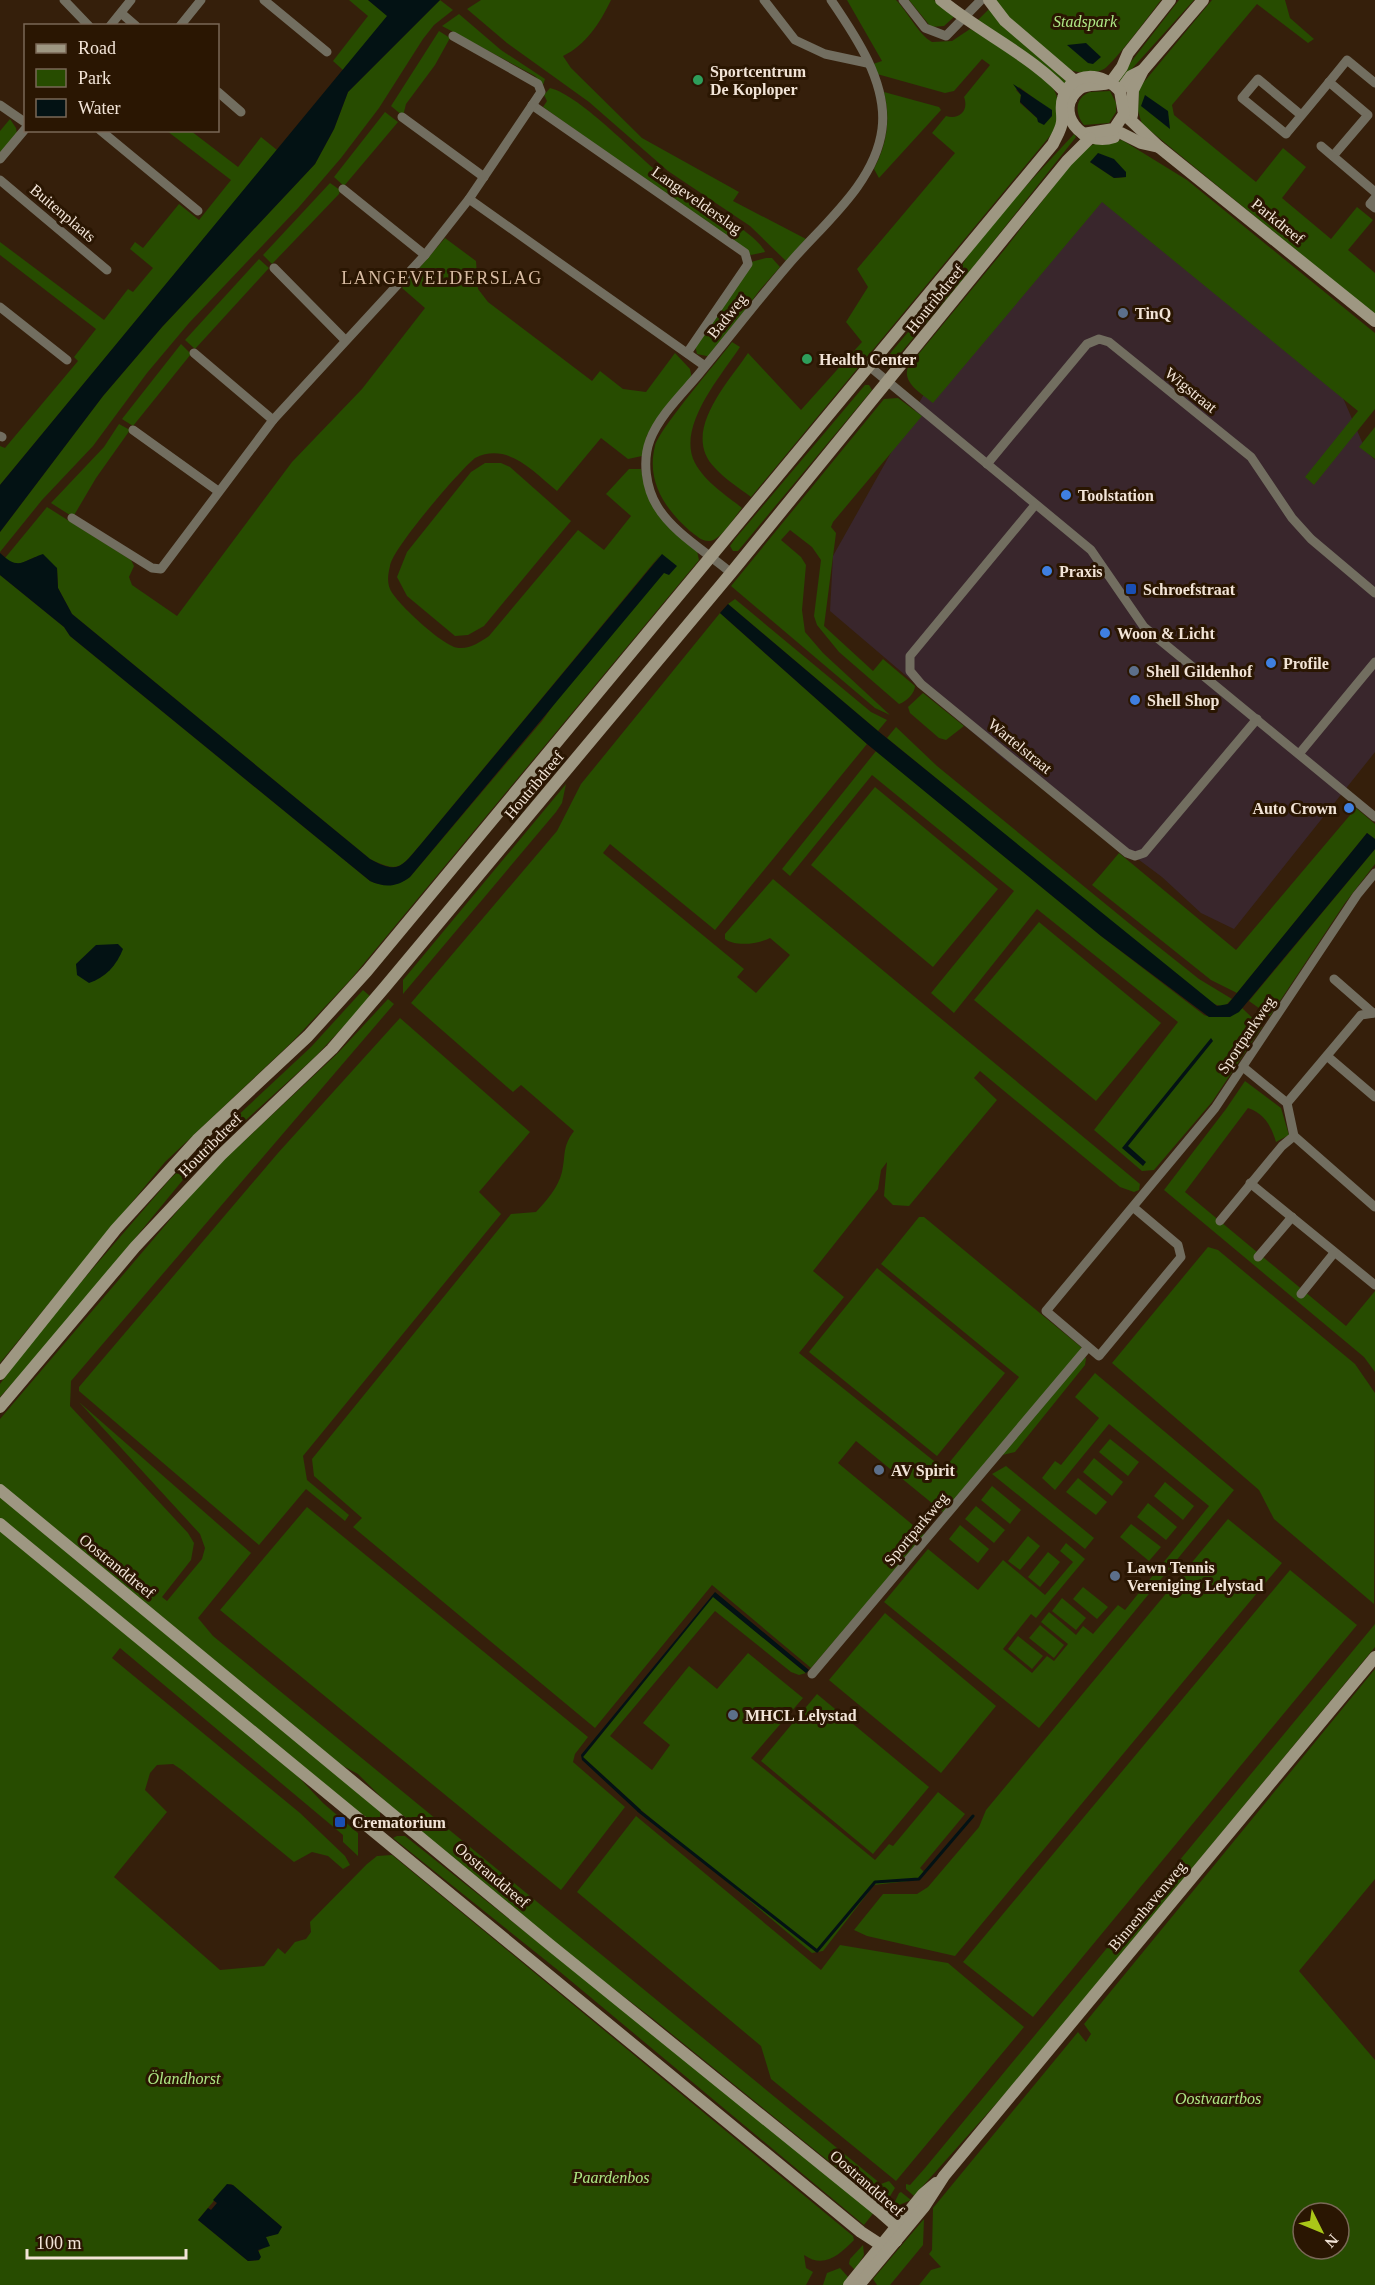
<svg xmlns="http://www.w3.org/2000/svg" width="1375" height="2285" viewBox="0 0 1375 2285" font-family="Georgia,serif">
  <rect width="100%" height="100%" fill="#351f0b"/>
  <path fill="#39262c" d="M1103,189L1343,398L1366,451L1375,460V752L1234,929L1201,913L1162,877L1005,760L830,611L833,556L942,362Z"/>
  <g fill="#274c00" fill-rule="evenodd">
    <path d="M349,0H368L388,16L343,70L333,61L368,16Z"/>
    <path d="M440,0L453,10L434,25L423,39L379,108L341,158L299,207L189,323L147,373L93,446L42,500L0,552V532L103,396L162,327L315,164L334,129L348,92Z"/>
    <path d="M481,0H611C600,23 586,45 563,56L571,68L642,138L739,192L733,201L806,239L786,261L750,226L668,171L589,102L507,43L467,9Z"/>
    <path d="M847,0H896C908,12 918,34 932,42L952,41L970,29L980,34C1000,48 1043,70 1054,90C1061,102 1058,120 1054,131L751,497C739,488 725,479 715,468C680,433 728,383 748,353L801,410L862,342L846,322L868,287L857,269L955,153L932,133L946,116C960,120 969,110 964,97L990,65L982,59L954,91L945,93L877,74L873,64L882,61ZM1019,87L1035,99L1037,118L1020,103L1021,95L1016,90Z"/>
    <path d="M909,0H934L954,17L944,26L931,27Z"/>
    <path d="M995,0H1161C1151,13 1114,63 1104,69C1093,75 1078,73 1067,69L1007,18Z"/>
    <path d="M1179,0H1194L1120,82L1117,80Z"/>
    <path d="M1212,0H1285L1290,18L1314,39L1308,43L1257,4L1172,105L1174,115L1256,182L1283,148L1306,167L1282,198L1331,239L1357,207L1373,220L1348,250L1375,273V315L1142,124L1138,111L1139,88Z"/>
    <path d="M991,7L1067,82L1065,84L977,21Z"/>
    <path d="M459,14L501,50L545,79L543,85L535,76L442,26Z"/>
    <path d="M439,31L450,38L435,65L406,104L403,116L391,106Z"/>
    <path d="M550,88C582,96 639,159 669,181C688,195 759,234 765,252L751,255L543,107L547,101L544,95Z"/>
    <path d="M884,92L939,107L941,110L879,178L874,169C887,144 891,119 884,92Z"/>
    <path d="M1090,92L1110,91L1116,103V112L1109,123L1084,125C1075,114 1074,98 1090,92Z"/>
    <path d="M385,112L398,122L344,186L334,177Z"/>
    <path d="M10,119L16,128L17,134L0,154V131Z"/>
    <path d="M167,131H191L238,167L261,137L277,150L0,485V446L5,448L78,361L74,357L96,329L0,255V242L104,320L128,289L133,292L153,268L130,249L135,242L143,248L179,204L199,220L231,180Z"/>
    <path d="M1074,134L1076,137L966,276L887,369L886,360L892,351L953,279L973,248L1014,199Z"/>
    <path d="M1122,140L1187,180L1375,333V409L1314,485L1305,477L1358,411L1102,202L933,403C921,393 902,383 908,367L1005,249L1081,151L1094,144ZM1112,161L1126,177L1114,178L1090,162Z"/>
    <path d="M330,183L340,190L339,194L272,264L263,255Z"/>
    <path d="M445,238L476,261L478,289L488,302L592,381L600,371L623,389L646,392L675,353L690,369L692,379L647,435L642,456L628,459L601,438L557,491C532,471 508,442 475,458C459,471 392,549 390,566C388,574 387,582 390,589C396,603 445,648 459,648C470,649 480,642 489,636L578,530L604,550L631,516L606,494L629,469H641L646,492L697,551L699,560L351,979L293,1041L165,1162L0,1363V575L64,627L70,636L370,881C382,887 400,885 410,877L542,721L661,554L421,844C401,867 400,874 370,859L72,614L58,588L57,568L35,557L20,564L8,562L5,558L47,507L131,560L134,566L129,577L132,585L177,616L292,462L362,389L425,308L402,288Z"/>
    <path d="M766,258H772L780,267L759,291L711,357L697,354L695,345L751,262Z"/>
    <path d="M259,259L269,268L195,349L185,340Z"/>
    <path d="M732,342L740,347C721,376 676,427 695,463C705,482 726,495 742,508C734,517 722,539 710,541C702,542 696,535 690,531C665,509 646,481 655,446C659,429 718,361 732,342Z"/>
    <path d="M181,344L191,354L133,426L122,419Z"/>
    <path d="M865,385H869L872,390L738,551H733L730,546L735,539Z"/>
    <path d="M898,398L922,416L833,522L831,527L836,533L824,626L873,671L883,659L915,686C915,693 906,702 899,704L839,652L817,625L814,616L821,560L812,547L790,530L781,540L801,557L806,565L802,610L805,632L823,653L890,715L875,708L731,586L884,399Z"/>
    <path d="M119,424L130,430L96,478L73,517L51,503L104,447Z"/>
    <path d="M1375,427V459L1359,447Z"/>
    <path d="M485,463H501L510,467L571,521L484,626L468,635L455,636L407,596L397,577L407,552L471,472Z"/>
    <path d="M735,599L871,712L887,720L878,731L728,604Z"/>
    <path d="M720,613L867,744L715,930L610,844L603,853L744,969L737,977L756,993L790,955L770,938C758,944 736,947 725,939V934L773,879L1140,1184L1139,1190L1134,1192L1120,1187L980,1071L974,1078L997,1100L909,1206L893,1205L884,1196L887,1162L881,1170L878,1189L813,1271L844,1297L799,1353L944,1469L1019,1377L881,1264L919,1217H924L1081,1347L1086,1359L1085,1365L1015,1452L994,1457L944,1513L856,1441L838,1463L925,1535L811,1668L712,1585L595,1728L353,1527L362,1518L314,1476L312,1459L511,1214L536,1212C547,1200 558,1188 562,1172C566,1154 562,1147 574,1131L521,1085L513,1092L411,1003L557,831L581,784Z"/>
    <path d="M923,693L964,726L946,740L939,738L910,713L908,707Z"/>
    <path d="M896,727L937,766L1130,924L1199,979L1232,999L1224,1007L1210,1003L887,738Z"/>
    <path d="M876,751L1101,936L1204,1015C1213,1019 1236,1015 1242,1008L1262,1027L1212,1102L1154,1170L1142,1171L1094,1130L1178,1022L1037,909L954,1013L931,993L1014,891L872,775L790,876L782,869Z"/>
    <path d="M566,784L562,803L556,812L403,994V980Z"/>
    <path d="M875,787L998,889L933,967L811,865Z"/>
    <path d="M1356,808L1375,824V839L1367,833L1237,993L1211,980L1092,885L1119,853L1236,950Z"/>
    <path d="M1375,849V864L1345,903L1270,1016L1249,1001Z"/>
    <path d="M1039,922L1161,1023L1096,1101L974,1000Z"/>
    <path d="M363,990L371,997L315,1057L191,1170L45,1348L0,1397V1384L44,1325L171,1178L311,1047Z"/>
    <path d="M388,999L394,1004L71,1381L70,1406L188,1533L194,1543L191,1560L162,1597L167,1601L202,1559L205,1548L200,1534L79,1402L251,1553L198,1618L213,1636L881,2184L889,2181L895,2188L884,2206L652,2018L552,1942L400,1816L358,1774L330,1759L0,1486V1419L209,1174L338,1053Z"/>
    <path d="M400,1018L530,1132L479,1192L501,1214L303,1456L307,1480L349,1515L345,1521L306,1489L259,1545L79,1391V1387L278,1153Z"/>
    <path d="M1245,1081L1281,1108L1289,1135L1276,1142C1271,1126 1265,1114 1248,1108L1185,1192L1346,1326L1375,1291V1372L1364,1357L1164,1190L1226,1109Z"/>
    <path d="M1208,1247L1218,1250L1355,1364L1375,1393L1374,1604L1274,1519L1259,1490L1112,1363Z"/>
    <path d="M877,1268L1005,1373L937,1456L809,1352Z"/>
    <path d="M1095,1373L1234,1490L1039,1728L884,1602L928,1549L978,1590L1003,1560L1045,1595L1073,1562L1060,1551L1066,1543L1085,1559L1036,1618L1031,1614L1003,1649L1032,1673L1047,1656L1054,1661L1068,1644L1041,1622L1049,1612L1076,1635L1083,1626L1093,1634L1118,1605L1125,1610L1209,1506L1109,1424L1055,1490L1042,1478L1055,1461L1061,1465L1099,1418L1075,1397Z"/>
    <path d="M1110,1439L1139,1462L1128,1476L1099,1452Z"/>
    <path d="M1094,1458L1123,1482L1112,1496L1083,1472Z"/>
    <path d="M1006,1466L1094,1538L1085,1549L992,1474Z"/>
    <path d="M1078,1478L1107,1502L1096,1515L1066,1492Z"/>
    <path d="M1165,1482L1194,1506L1183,1520L1154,1496Z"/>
    <path d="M992,1486L1021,1510L1010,1524L981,1500Z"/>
    <path d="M0,1494L380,1811V1821L375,1828L0,1520Z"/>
    <path d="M1148,1503L1177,1527L1166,1540L1137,1517Z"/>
    <path d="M976,1506L1005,1530L994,1543L965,1519Z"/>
    <path d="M307,1507L588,1737L575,1754L573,1762L625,1807L561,1890L220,1610Z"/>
    <path d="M1228,1519L1282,1563L955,1956L867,1936L854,1930L883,1894H917L928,1887L979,1827L986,1810Z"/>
    <path d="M1131,1524L1161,1547L1149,1561L1120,1537Z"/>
    <path d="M960,1525L989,1549L978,1563L949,1539Z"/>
    <path d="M0,1528L291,1769L323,1803L358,1833V1856L343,1842V1835L120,1648L112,1658L300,1813L345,1856L350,1865L343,1869L328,1856L312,1852L294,1862L182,1770L173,1764L157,1765L150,1773L145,1790L167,1812L114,1877L220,1970L264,1966L278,1948L285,1954L295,1942L306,1939L311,1932L310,1922L367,1864L377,1856L392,1855L853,2236L854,2240C839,2255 824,2269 804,2255L806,2268L813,2272L806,2285H0ZM231,2184L282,2227L278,2233L266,2237L265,2247L257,2252L259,2260L248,2261L198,2220L227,2185Z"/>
    <path d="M1028,1536L1040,1546L1020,1570L1008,1561Z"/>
    <path d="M1048,1552L1060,1562L1040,1587L1028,1577Z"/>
    <path d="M1290,1570L1357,1625L1033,2017L963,1962Z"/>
    <path d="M1083,1587L1108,1607L1097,1619L1073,1599Z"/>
    <path d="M713,1596L806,1673L799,1675L791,1672L715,1611L610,1736L652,1770L670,1745L643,1723L689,1666L717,1689L748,1653L803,1698L751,1758L875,1860L889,1844L893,1846L938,1792L965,1814L920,1868L924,1872L917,1880L874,1885L823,1951L812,1953L641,1810L583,1757Z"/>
    <path d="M1062,1598L1086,1618L1076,1630L1052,1611Z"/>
    <path d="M885,1613L996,1706L941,1773L829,1680Z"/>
    <path d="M1375,1624V1647L1018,2079L914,2196L906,2189V2184L910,2185L925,2168Z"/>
    <path d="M1040,1625L1064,1645L1054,1658L1029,1638Z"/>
    <path d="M1018,1636L1043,1656L1032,1669L1008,1649Z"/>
    <path d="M1375,1669V1879L1299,1971L1375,2060V2285H919L931,2270L941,2267L929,2254L932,2250L933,2208L1078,2032L1086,2042L1091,2034L1084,2024ZM1303,2213H1339V2249H1303Z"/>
    <path d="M817,1694L929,1787L873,1854L761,1761Z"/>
    <path d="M636,1816L821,1970L840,1945L948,1963L1024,2027L896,2181L771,2079L761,2046L577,1892Z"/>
    <path d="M397,1836H405L875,2211L864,2225L559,1971L393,1838Z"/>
    <path d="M901,2192L911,2200L892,2208L899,2193Z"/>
    <path d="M924,2219L923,2245L890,2285H877L873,2279Z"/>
    <path d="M863,2245L864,2255L855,2270L849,2264L850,2259Z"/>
    <path d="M840,2268L849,2278L844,2285H823L827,2273Z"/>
  </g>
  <g fill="#031214">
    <path d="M368,0H440L348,92L334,129L315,164L162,327L103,396L0,532V485L387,16Z"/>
    <path d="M1086,43L1101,57L1093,64L1088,63L1067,45Z"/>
    <path d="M1013,84L1052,110V116L1044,125L1038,122L1037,118L1020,102L1021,95Z"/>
    <path d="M1145,95L1168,111L1170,129L1141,106Z"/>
    <path d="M1098,153L1114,159L1126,172V177L1114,178L1090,162Z"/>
    <path d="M0,553C19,571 22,561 43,554L57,568L58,588L72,614L370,859C399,875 401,867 421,844L662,554L677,566L669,575L664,573L410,877C397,887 385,888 370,881L70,636L64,627L0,575Z"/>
    <path d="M728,604L878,731L1217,1006L1228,1004L1367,833L1375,839V849L1239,1012L1230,1017H1209L1101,936L867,744L720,613Z"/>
    <path d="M118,944L123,949C117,965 105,978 89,983L77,975L76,964L96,945Z"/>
    <path d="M1211,1038L1213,1041L1128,1146L1146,1162L1143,1166L1122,1148Z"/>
    <path d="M715,1592L809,1670L806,1673L713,1597L583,1757L641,1810L638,1812L582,1760L581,1755Z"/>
    <path d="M227,2184L233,2185L282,2227L278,2234L266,2237L270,2246L258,2250L261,2257L259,2260L248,2261L198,2220L208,2208L211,2210L217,2203L213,2200Z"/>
  </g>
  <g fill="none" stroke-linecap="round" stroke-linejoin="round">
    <path stroke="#031214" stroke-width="3" d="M639,1811L817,1951L875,1882L919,1879L973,1816"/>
    <g stroke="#726e60" stroke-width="9">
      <path d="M64,0L89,26"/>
      <path d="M264,0L327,52"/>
      <path d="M764,0L795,40L825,54L867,63"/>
      <path d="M903,0L925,28L946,36L981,0"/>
      <path d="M121,13L136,26"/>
      <path d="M110,26L131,0"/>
      <path d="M180,26L201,0"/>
      <path d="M1329,82L1368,115L1333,156"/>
      <path d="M218,92L241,112"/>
      <path d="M0,105L26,123"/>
      <path d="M532,105L745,253L748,264L687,353"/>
      <path d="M1301,115L1258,79L1242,98L1286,134C1306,110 1327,85 1347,60L1375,83"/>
      <path d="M402,117L484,177"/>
      <path d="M100,130L198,211"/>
      <path d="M1321,146L1375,192"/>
      <path d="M0,159L26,128"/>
      <path d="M0,180L107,270"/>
      <path d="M343,189L425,255"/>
      <path d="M1375,198L1370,204L1375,208"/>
      <path d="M469,199L705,366"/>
      <path d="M274,268L345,340"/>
      <path d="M0,307L67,360"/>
      <path d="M194,353L273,420"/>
      <path d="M869,366L1091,550L1144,627L1375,817"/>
      <path d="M133,430L218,491"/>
      <path d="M0,436L2,437"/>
      <path d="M987,464L1087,344L1099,339L1109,342L1251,457L1292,518L1311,539L1375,593"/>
      <path d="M1035,505L910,656V671L921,684L1127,853L1135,856L1144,853L1257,719"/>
      <path d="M72,518L152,568L161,569L273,420L425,255L469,199L541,92L538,84L453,36"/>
      <path d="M731,573C708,553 673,533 657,506C646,488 642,461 650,440C659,416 682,394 698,375C728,339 757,301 788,265C822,225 875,184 882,129C888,83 855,35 831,0"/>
      <path d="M1299,754L1375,662"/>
      <path d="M1334,979L1373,1013"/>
      <path d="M1327,1056L1375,1097"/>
      <path d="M1287,1103L1361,1015L1375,1013"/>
      <path d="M1294,1136L1375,1207"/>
      <path d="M1250,1183L1375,1285"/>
      <path d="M1133,1207L1178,1245L1181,1257L1099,1356L1046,1311L1215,1108L1357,895L1375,873"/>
      <path d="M1220,1221L1282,1146L1294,1136L1287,1103L1243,1067"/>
      <path d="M1258,1257L1292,1217"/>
      <path d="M1301,1294L1334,1253"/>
      <path d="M812,1674L1088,1347"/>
    </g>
    <g stroke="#9e9782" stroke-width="12">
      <path d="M941,0C982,34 1037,58 1071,99"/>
      <path d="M989,0L1005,21L1075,81"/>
      <path d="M1111,82C1100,87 1088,82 1079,89C1052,111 1082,148 1114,137"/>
      <path d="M1111,82L1122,67L1128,53L1170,0"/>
      <path d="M1120,91L1131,76L1143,70"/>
      <path d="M1124,114L1159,147L1375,321"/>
      <path d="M1132,115L1133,90L1143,70L1203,0"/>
      <path d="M1121,133L1141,143L1159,147"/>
      <path d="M0,1374L116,1229L197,1140L308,1036L367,971L1053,144C1056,137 1061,130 1062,122C1063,114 1060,106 1063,98C1073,69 1103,73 1120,91L1124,114L1114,129L1083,134"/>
      <path d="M0,1407L135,1247L221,1155L332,1049L385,987L731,573L1067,161L1090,138"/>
      <path d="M0,1490L549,1944L879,2211L896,2226V2241"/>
      <path d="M0,1524L861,2232L881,2245L896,2241"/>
      <path d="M849,2285L923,2194L936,2183"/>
      <path d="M859,2285L924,2207L944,2176L1375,1657"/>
    </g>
  </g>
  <g fill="#2e9e5b" stroke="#2a1602" stroke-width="2">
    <circle cx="698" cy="80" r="6"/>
    <circle cx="807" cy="359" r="6"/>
  </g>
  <g fill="#5c6f8a" stroke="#2a1602" stroke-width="2">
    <circle cx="1123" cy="313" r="6"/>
    <circle cx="1134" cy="671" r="6"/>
    <circle cx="879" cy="1470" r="6"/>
    <circle cx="1115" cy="1576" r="6"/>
    <circle cx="733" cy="1715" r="6"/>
  </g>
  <g fill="#3f7fe0" stroke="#2a1602" stroke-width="2">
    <circle cx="1066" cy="495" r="6"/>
    <circle cx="1047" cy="571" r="6"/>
    <circle cx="1105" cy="633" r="6"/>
    <circle cx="1271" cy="663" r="6"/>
    <circle cx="1135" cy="700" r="6"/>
    <circle cx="1349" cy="808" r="6"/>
  </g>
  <g fill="#1a4fb4" stroke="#2a1602" stroke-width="2">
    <rect x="1125" y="583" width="12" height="12" rx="3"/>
    <rect x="334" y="1816" width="12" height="12" rx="3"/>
  </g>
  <g text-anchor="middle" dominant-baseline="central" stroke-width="6" stroke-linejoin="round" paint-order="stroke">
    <g font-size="16" font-style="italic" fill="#aee885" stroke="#2a1602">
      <text x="1085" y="21">Stadspark</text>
      <text x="184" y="2078">Ölandhorst</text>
      <text x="1218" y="2098">Oostvaartbos</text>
      <text x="611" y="2177">Paardenbos</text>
    </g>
    <g font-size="16" font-weight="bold" fill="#f2e4d7" stroke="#2a1602" text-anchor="start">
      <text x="710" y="71">Sportcentrum<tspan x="710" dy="18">De Koploper</tspan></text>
      <text x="1135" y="313">TinQ</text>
      <text x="819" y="359">Health Center</text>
      <text x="1078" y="495">Toolstation</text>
      <text x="1059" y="571">Praxis</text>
      <text x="1143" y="589">Schroefstraat</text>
      <text x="1117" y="633">Woon &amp; Licht</text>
      <text x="1283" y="663">Profile</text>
      <text x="1146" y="671">Shell Gildenhof</text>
      <text x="1147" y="700">Shell Shop</text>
      <text x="1337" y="808" text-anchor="end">Auto Crown</text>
      <text x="891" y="1470">AV Spirit</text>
      <text x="1127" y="1567">Lawn Tennis<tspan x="1127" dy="18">Vereniging Lelystad</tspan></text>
      <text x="745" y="1715">MHCL Lelystad</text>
      <text x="352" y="1822">Crematorium</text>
    </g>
    <g font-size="16" fill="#f2e4d7" stroke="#2a1602">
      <text transform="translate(697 200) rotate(35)">Langevelderslag</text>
      <text transform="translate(63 213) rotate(40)">Buitenplaats</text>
      <text transform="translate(1278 221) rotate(39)">Parkdreef</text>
      <text transform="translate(935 299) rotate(-51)">Houtribdreef</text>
      <text transform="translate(727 316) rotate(-51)">Badweg</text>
      <text transform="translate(1191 390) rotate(39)">Wigstraat</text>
      <text transform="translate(1020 746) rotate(39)">Wartelstraat</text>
      <text transform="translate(534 785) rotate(-50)">Houtribdreef</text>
      <text transform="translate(1246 1035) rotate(-56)">Sportparkweg</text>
      <text transform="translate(210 1145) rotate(-45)">Houtribdreef</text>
      <text transform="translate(916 1529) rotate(-50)">Sportparkweg</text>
      <text transform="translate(117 1566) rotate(39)">Oostranddreef</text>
      <text transform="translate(492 1875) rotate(40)">Oostranddreef</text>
      <text transform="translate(1147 1906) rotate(-50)">Binnenhavenweg</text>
      <text transform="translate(867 2183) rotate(41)">Oostranddreef</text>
    </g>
    <g font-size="18" letter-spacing="1.5" fill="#d8bca3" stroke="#2a1602">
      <text x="442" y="278">LANGEVELDERSLAG</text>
    </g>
  </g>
  <rect x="24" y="24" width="195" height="108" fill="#2a1602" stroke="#7a6857" stroke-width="1.5"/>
  <rect x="36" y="44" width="30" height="9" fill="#9e9782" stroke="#7a6857" stroke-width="1.5"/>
  <text x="78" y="54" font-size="18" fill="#f2e4d7">Road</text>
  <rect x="36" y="69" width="30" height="18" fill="#274c00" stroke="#7a6857" stroke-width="1.5"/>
  <text x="78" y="84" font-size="18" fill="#f2e4d7">Park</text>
  <rect x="36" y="99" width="30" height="18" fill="#031214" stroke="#7a6857" stroke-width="1.5"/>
  <text x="78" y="114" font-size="18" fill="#f2e4d7">Water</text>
  <g transform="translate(1321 2231) rotate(133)"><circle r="28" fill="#2a1602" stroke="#7a6857" stroke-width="1.5"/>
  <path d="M0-4.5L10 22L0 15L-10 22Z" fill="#aac718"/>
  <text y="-9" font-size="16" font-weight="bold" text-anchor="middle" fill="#f2e4d7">N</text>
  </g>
  <path d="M27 2249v9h159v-9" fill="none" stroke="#f2e4d7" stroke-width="3"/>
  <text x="36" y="2249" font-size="18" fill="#f2e4d7" stroke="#2a1602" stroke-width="4.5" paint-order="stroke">100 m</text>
</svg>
